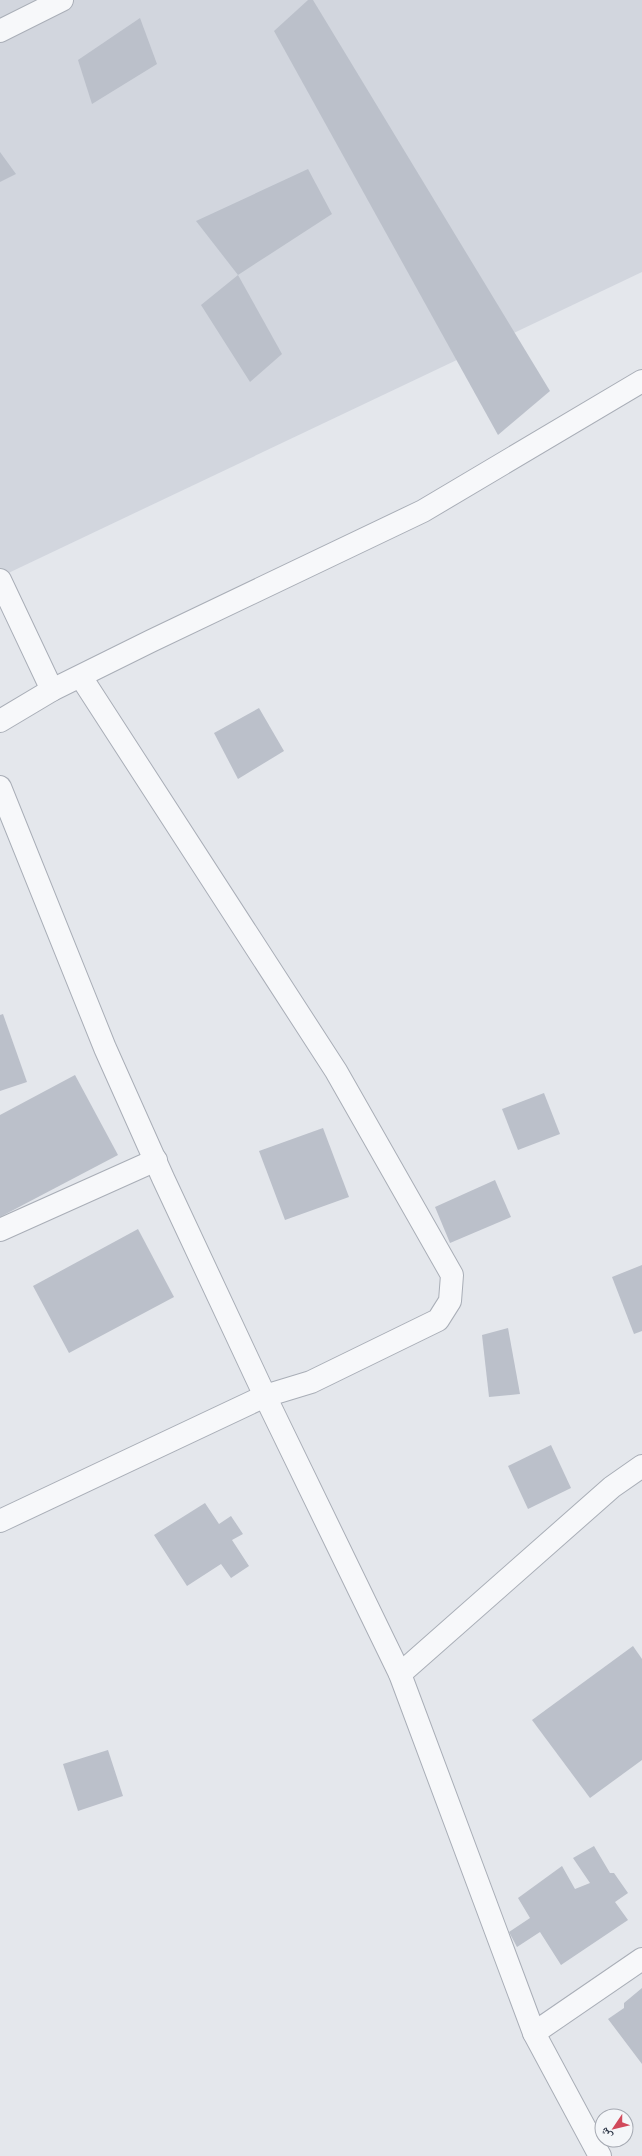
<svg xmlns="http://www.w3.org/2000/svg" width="642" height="2156" viewBox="0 0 642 2156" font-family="Barlow,'Noto Naskh Arabic',sans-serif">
  <rect width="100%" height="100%" fill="#e4e7ec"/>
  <path fill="#d2d6de" d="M0,0H642V272L0,577Z"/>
  <g fill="#bbc0ca">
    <path d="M308,0H313L550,391L498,435L274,31Z"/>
    <path d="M140,18L157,64L92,104L78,60Z"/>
    <path d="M0,152L16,174L0,182Z"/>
    <path d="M308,169L332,214L238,275L196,221Z"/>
    <path d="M238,275L282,354L250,382L201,305Z"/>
    <path d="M259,708L284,751L238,779L214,733Z"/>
    <path d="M3,1014L27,1082L0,1091V1015Z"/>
    <path d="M75,1075L118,1155L0,1217V1115Z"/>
    <path d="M544,1093L560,1134L518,1150L502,1109Z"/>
    <path d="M323,1128L349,1197L285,1220L259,1151Z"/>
    <path d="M495,1180L511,1217L450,1243L435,1207Z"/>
    <path d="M138,1229L174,1297L69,1353L33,1286Z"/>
    <path d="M642,1265V1331L634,1334L612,1277Z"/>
    <path d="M508,1328L520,1394L489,1397L482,1335Z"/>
    <path d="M551,1445L571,1488L528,1509L508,1466Z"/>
    <path d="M205,1503L219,1524L231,1516L243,1534L232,1540L249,1566L231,1578L221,1564L187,1586L154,1535Z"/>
    <path d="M633,1646L642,1659V1760L590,1798L532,1720Z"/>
    <path d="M108,1750L123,1796L78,1811L63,1764Z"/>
    <path d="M594,1846L610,1873H614L628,1893L615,1902L628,1920L561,1965L540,1932L517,1947L509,1932L530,1918L518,1898L562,1866L575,1889L590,1883L573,1858Z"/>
    <path d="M642,1988V2064L608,2019L624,2008V2003Z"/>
  </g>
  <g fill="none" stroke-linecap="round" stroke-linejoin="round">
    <defs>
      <g id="minor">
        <path d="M0,31L62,0"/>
        <path d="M0,580L52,690"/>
        <path d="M0,721L52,690L151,641L423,511L642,381"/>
        <path d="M0,787L105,1048L163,1178L265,1396L400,1674L534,2033L600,2156"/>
        <path d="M0,1230L156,1160"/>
        <path d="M0,1521L265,1396L311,1382L438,1320L450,1301L452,1275L336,1071L81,677"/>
        <path d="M400,1674L612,1487L642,1466"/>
        <path d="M534,2033L642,1959"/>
      </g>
    </defs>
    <use href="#minor" stroke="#a9aeb7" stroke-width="24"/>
    <use href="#minor" stroke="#f7f8fa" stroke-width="22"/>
  </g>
  <g transform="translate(614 2128) rotate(235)"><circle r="19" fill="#f4f6f9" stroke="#a4a8b1"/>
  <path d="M0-3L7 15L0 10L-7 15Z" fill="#d1495b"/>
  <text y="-6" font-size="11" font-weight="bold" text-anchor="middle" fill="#2b3445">ش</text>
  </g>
</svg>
